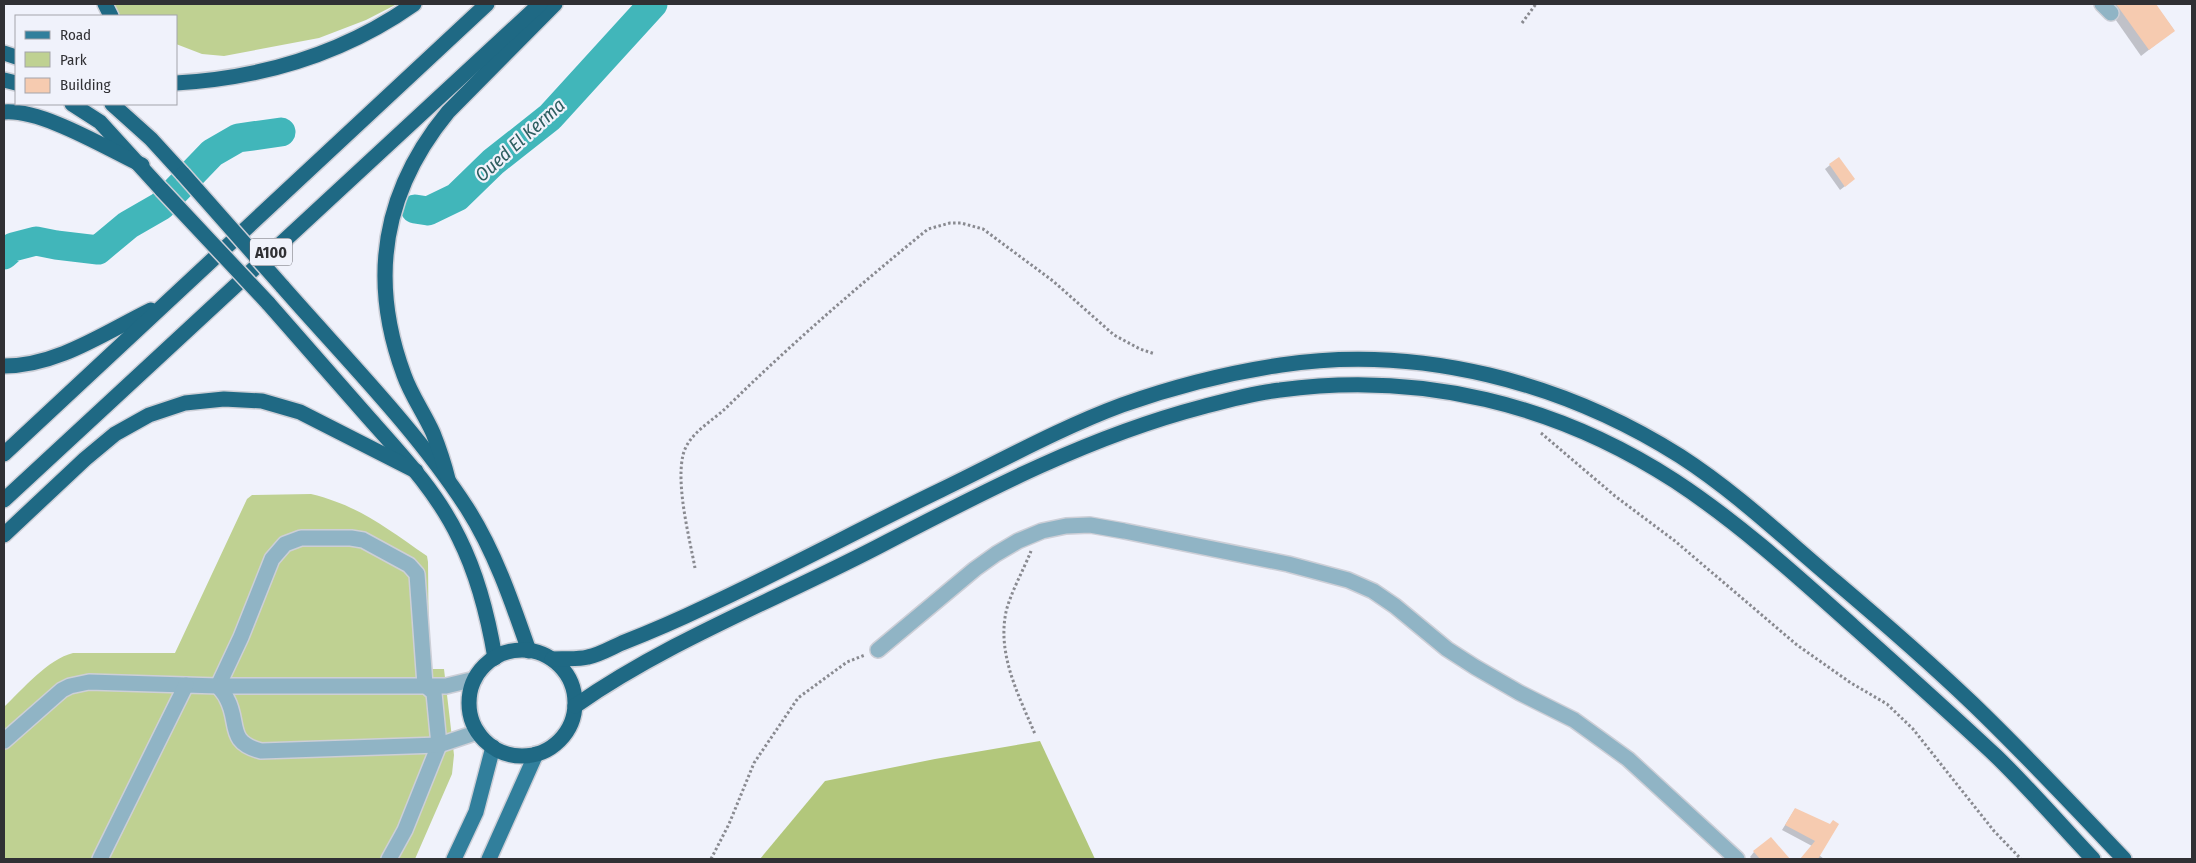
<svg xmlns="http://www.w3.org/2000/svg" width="2196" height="863" viewBox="0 0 2196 863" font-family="'Fira Sans Condensed',sans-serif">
  <rect width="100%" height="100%" fill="#f0f2fb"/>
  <g fill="#bfd192">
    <path d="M114,4H397L366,20L319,38L224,56L202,54L176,44V16H118Z"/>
    <path d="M311,494C360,506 386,528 427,556L428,562L429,669H444L454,755L452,774L415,859H4V707C23,689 48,659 73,653H175L247,499L252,495Z"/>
  </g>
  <path fill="#b2c77b" d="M1040,741L1095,859H760L825,781L935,759Z"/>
  <g fill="#0003">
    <path d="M2109,4H2155L2174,30L2141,56L2106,6Z"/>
    <path d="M1830,165L1849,183L1840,190L1825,169Z"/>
    <path d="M1795,809L1830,825L1819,855L1824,859H1801L1812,846L1782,830Z"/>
    <path d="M1754,852L1785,855L1781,859H1752L1750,857Z"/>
  </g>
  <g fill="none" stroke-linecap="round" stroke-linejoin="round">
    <g stroke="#41b6ba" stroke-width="29">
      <path d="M415,209L428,211L457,197L493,162L550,117L653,4"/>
      <path d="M4,255L13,247L36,241L56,245L98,250L128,225L161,206L212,153L238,138L281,132"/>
    </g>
  </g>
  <g fill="#f6cbb0">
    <path d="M2116,4H2156L2175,31L2149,50Z"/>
    <path d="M1839,157L1855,179L1845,187L1829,164Z"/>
    <path d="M1795,808L1830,824L1833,820L1839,824L1818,859H1800L1815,841L1785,825Z"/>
    <path d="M1771,837L1790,859H1760L1753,851Z"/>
  </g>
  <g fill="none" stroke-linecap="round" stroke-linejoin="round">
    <defs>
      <g id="minor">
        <path d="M2102,4L2111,13"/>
        <path d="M878,650L975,569L996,554L1018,541L1042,531L1066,526L1090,525L1124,531L1288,564L1348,580L1373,591L1395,606L1447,649L1475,667L1520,693L1574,720L1628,759L1737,859"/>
        <path d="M218,686L241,637L272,559L285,544L301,538H351L363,540L409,565L417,574L425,685L434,693L439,745L405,830L389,859"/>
        <path d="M218,686C221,690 225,694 227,699C240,723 226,742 261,751L439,745L478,732"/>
        <path d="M4,741L62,690L70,686L89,682L218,686H446L475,679"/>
        <path d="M100,859L186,685"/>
      </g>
      <g id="major">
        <path d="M454,859L476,812L493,747"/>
        <path d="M489,859L536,754"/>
      </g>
      <g id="highway">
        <path d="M105,4L111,16"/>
        <path d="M4,53L16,57"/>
        <path d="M4,80L16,83"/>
        <path d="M176,83C262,78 343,54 414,4"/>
        <path d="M72,104L100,122L162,190"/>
        <path d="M112,104L151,139L183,174"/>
        <path d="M4,112C42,109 106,148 142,165"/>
        <path d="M282,286C344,357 416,429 467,508C495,552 512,602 529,651"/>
        <path d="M268,303C301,341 335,379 368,417C402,455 437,492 459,538C478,576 488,616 495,658"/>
        <path d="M4,366C57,366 104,333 151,310"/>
        <path d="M4,454L487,4"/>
        <path d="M448,479C444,463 439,448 433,433C424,413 411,395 404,375C368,278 383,191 448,112L555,4"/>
        <path d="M4,500L540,4"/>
        <path d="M4,535L85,459L115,434L149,415L185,403L224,399L262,401L300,412L416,471"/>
        <circle cx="522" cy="703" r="53"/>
        <path d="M552,659C563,658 577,660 588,657C599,655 611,648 622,643C650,632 678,620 705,607C785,570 862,528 941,490C1001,461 1060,428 1122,405C1173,387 1227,373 1281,365C1419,344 1563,382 1680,456C1736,492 1785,539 1836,582C1882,621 1928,661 1972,703C2024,753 2074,806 2124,859"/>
        <path d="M575,706C671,639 783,597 887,542C989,489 1091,436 1202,407C1228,400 1253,393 1280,390C1421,371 1556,404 1675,481C1739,523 1796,575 1853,626C1901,669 1949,712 1996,756C2030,789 2061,825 2093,859"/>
      </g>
    </defs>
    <use href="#minor" stroke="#cdcfd7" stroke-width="18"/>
    <use href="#major" stroke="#cdcfd7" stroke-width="18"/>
    <use href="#highway" stroke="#cdcfd7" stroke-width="18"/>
    <g stroke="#898a90" stroke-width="3" stroke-dasharray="2.5 2.5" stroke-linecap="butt">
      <path d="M1522,23L1536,4"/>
      <path d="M1541,433L1615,496L1675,541L1797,645L1851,683L1887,704L1913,729L1994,831L2021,859"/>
      <path d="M1031,551C1024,569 1010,594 1006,612C997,655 1019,696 1035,734"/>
      <path d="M695,568C689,536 676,486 683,455C688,434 711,422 726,408C791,344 857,287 928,229L950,223H961L983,229L1053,281L1114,335L1140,349L1155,354"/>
      <path d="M711,859L729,824L754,763L798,698L847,662L865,655"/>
    </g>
    <use href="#minor" stroke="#90b4c5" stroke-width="15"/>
    <use href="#major" stroke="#317f9c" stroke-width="15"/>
    <use href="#highway" stroke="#1f6984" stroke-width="15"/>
    <defs>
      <g id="highway-bridge">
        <path d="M183,174L282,286"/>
        <path d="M162,190L268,303"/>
      </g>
    </defs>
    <use href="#highway-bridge" stroke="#cdcfd7" stroke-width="18" stroke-linecap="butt"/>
    <use href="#highway-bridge" stroke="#1f6984" stroke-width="15"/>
  </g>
  <g text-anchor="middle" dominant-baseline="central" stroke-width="4.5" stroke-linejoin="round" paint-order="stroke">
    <rect fill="#f0f2fb" stroke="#6a6a70" stroke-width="1" x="250" y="238.5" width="42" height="27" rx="4"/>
    <g font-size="16" font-weight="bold" fill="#303034">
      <text x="271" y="252">A100</text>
    </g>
    <g font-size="19" font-style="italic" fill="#2d5e60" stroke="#f0f2fb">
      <text transform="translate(520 140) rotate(-42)">Oued El Kerma</text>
    </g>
  </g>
  <rect width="2196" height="863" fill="none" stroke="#303034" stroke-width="10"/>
  <rect x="15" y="15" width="162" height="90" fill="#f0f2fb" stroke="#a3a4ab"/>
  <rect x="25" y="31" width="25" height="8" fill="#317f9c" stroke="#a3a4ab"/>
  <text x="60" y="40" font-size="15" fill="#303034">Road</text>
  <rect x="25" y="52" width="25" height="15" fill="#bfd192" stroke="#a3a4ab"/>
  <text x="60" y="65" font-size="15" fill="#303034">Park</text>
  <rect x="25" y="78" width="25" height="15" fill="#f6cbb0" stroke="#a3a4ab"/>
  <text x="60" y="90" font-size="15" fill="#303034">Building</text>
</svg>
